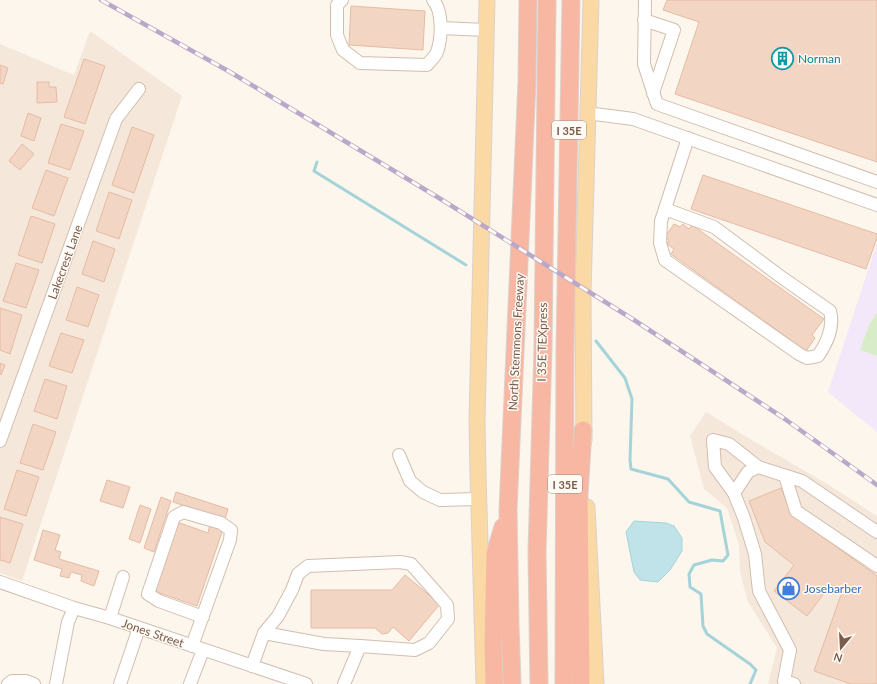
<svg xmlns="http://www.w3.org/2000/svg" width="877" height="684" viewBox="0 0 877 684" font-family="Lato,sans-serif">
  <rect width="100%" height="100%" fill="#fdf6ec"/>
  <g fill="#f5e8da">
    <path d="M90,31L182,96L22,581L0,573V44L74,75Z"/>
    <path d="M706,412L750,439L824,482L877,516V684H768L777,648L748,602L740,572L739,545L727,508L704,489L690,436Z"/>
  </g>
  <path fill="#f3e8fa" d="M877,243V432L828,392Z"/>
  <path fill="#d8ecc9" d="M877,313V356L860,350L869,325Z"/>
  <path fill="#bfe3e8" stroke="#a5d3da" d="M634,521L666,523L674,526L682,538V551L670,570L658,582L640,580L634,572L626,532Z"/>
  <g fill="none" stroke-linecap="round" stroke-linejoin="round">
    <g stroke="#a5d3da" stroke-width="3">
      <path d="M317,162L314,171L466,265"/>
      <path d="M596,341L625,378L632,399L630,460L631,469L668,479L689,502L720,511L728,555L723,561L712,560L694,565L689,574L690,587L701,594L703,626L707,634L750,664L756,670L750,684"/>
    </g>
  </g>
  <g fill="#f3d5c3" stroke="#e6bba3">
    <path d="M667,0H877V162L675,94L699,22L663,10Z"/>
    <path d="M351,6L425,11L423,50L349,45Z"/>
    <path d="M84,59L105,66L85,124L64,117Z"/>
    <path d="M0,65L8,68L3,84L0,83Z"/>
    <path d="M37,82H49V87H56L57,102L37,103Z"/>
    <path d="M28,113L41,118L34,141L21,136Z"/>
    <path d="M61,124L84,131L70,170L48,163Z"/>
    <path d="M132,127L154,135L134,193L112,185Z"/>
    <path d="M22,144L34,154L20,170L9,161Z"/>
    <path d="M46,170L68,178L54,216L32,208Z"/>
    <path d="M703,175L877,234V238L866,269L691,209Z"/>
    <path d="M109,192L132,200L119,239L96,231Z"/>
    <path d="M31,216L55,224L42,263L18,255Z"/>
    <path d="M674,224L680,227L683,224L689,229L692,225L824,319L812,335L815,338L806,351L671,254L674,249L667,244L669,240L665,237Z"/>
    <path d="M93,241L115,249L104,282L82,274Z"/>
    <path d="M16,263L39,270L26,308L3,301Z"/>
    <path d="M77,287L99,295L88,327L66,320Z"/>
    <path d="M0,308L22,315L10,354L0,350Z"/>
    <path d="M61,333L84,340L72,373L49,366Z"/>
    <path d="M0,363L5,365L1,375L0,374Z"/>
    <path d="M45,379L67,386L57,419L34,411Z"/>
    <path d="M33,424L56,432L43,470L20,463Z"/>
    <path d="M17,470L39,477L26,516L4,509Z"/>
    <path d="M107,480L130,487L123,508L100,501Z"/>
    <path d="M781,488L792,515L877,576V684H851L814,671L842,592L831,584L807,616L774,591L794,565L765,542L749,501Z"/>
    <path d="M176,492L228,509L225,519L173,502Z"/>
    <path d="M161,497L171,501L154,552L144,548Z"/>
    <path d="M140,505L151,509L140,543L129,539Z"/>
    <path d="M0,517L23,524L10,563L0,560Z"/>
    <path d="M177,522L208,533L210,524L223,529L197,606L154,591Z"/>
    <path d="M43,530L60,535L55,550L61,552L59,559L99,571L94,586L81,581L82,575L71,572L69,578L60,576L62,569L34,560Z"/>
    <path d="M405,575L440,604L409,641L393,627L388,633L382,634L375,628H311V590H392Z"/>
  </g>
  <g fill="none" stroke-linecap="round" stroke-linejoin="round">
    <defs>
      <g id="minor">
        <path d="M342,0L337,5V35L343,50L360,63L427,65C430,61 435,57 437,52C442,38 443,11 433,0"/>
        <path d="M645,0L644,64L657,104L877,182"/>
        <path d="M644,20L674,30L653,93"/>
        <path d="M441,28L486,30"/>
        <path d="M587,113L633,119L877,205"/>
        <path d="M665,209L714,227L784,279L830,311C834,326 827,343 818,356L807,358L799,354L665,260L660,243L661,221L688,138"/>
        <path d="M0,441L116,119L139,89"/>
        <path d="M399,455L410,481L423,492L440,500L478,499"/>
        <path d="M785,476L796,511L877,566"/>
        <path d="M734,493L715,467L713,440L729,444L758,467"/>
        <path d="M0,582L74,608L110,618L306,684"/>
        <path d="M110,618L123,577"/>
        <path d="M264,633L324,644L360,646"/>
        <path d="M192,646L230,540L231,530L221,523L183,512L174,517L148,594L159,601L203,617"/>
        <path d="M252,666L264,633L278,616L292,590L298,574L308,566L400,562L411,564L434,590L447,605L448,619L429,643L415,650L360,646L344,684"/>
        <path d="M8,684L12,681H26L34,684"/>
        <path d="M56,684L68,622L74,608"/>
        <path d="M120,684L139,628"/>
        <path d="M190,684L203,650"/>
        <path d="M794,684L784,681L790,650L759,591L755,554L744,518L734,493L748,472L758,467L802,481L877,532"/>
      </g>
      <g id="major">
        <path d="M584,441L583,293L591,0"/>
        <path d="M587,507L596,684"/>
        <path d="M484,684L478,473L477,421L487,0"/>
      </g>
      <g id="highway">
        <path d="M494,684L493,643L495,554L503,527"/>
        <path d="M512,684L510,624L508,510L527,82L528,0"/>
        <path d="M539,684L537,552L543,347L547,0"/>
        <path d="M564,684L565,352L571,0"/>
        <path d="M581,684L579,495L583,430"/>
      </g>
    </defs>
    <use href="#minor" stroke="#d1beb0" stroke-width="14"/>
    <use href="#major" stroke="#dad1cd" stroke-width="17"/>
    <use href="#highway" stroke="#dad1cd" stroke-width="19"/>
    <use href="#minor" stroke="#fff" stroke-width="12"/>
    <use href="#major" stroke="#fbd9a5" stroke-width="15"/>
    <use href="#highway" stroke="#f7b7a3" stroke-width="17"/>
    <defs>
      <path id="rail" d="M101,0L230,72L280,102L439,198L634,320L782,417L877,485"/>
    </defs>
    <use href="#rail" stroke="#b9a8c9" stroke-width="4.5"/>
    <use href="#rail" stroke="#fffaf3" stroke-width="3" stroke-dasharray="9" stroke-linecap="butt"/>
  </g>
  <defs>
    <symbol id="building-ring" viewBox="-11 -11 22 22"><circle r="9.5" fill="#fffaf3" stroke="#0f9aa8" stroke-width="1.5"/><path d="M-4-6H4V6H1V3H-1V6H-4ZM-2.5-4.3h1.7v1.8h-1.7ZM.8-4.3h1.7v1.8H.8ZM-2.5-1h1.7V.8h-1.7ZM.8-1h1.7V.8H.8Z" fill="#0f9aa8"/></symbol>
    <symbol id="shop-ring" viewBox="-11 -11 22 22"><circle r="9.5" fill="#fffaf3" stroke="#3f7fe0" stroke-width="1.5"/><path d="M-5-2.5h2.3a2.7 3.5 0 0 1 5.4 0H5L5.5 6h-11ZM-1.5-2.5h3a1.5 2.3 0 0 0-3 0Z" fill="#3f7fe0"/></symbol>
  </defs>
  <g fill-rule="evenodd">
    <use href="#building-ring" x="770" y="46" width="25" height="25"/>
    <use href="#shop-ring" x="776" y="576" width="25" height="25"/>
  </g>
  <g text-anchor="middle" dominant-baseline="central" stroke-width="3" stroke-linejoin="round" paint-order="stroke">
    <g fill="#fffaf3" stroke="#a28b7f" stroke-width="1">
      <rect x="552" y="121" width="34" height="18" rx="3"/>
      <rect x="548" y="475" width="34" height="18" rx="3"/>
    </g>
    <g font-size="11" font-weight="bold" fill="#7a5c4d">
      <text x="569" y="130">I 35E</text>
      <text x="565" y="484">I 35E</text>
    </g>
    <g font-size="12" fill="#0d838f" stroke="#fffaf3" text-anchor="start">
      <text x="798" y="58">Norman</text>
    </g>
    <g font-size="12" fill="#7a5c4d" stroke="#fffaf3">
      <text transform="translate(65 262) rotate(-70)">Lakecrest Lane</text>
      <text transform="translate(516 342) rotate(-87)">North Stemmons Freeway</text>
      <text transform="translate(542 342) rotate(-89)">I 35E TEXpress</text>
      <text transform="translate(153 633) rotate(19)">Jones Street</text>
    </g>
    <g font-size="12" fill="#366cbe" stroke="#fffaf3" text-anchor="start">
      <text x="804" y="588">Josebarber</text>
    </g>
  </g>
  <g transform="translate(841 648) rotate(198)" stroke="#fffaf3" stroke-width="3" paint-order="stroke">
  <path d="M0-3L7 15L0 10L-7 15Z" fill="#7a5c4d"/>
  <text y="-6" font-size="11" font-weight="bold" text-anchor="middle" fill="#7a5c4d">N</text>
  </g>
</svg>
